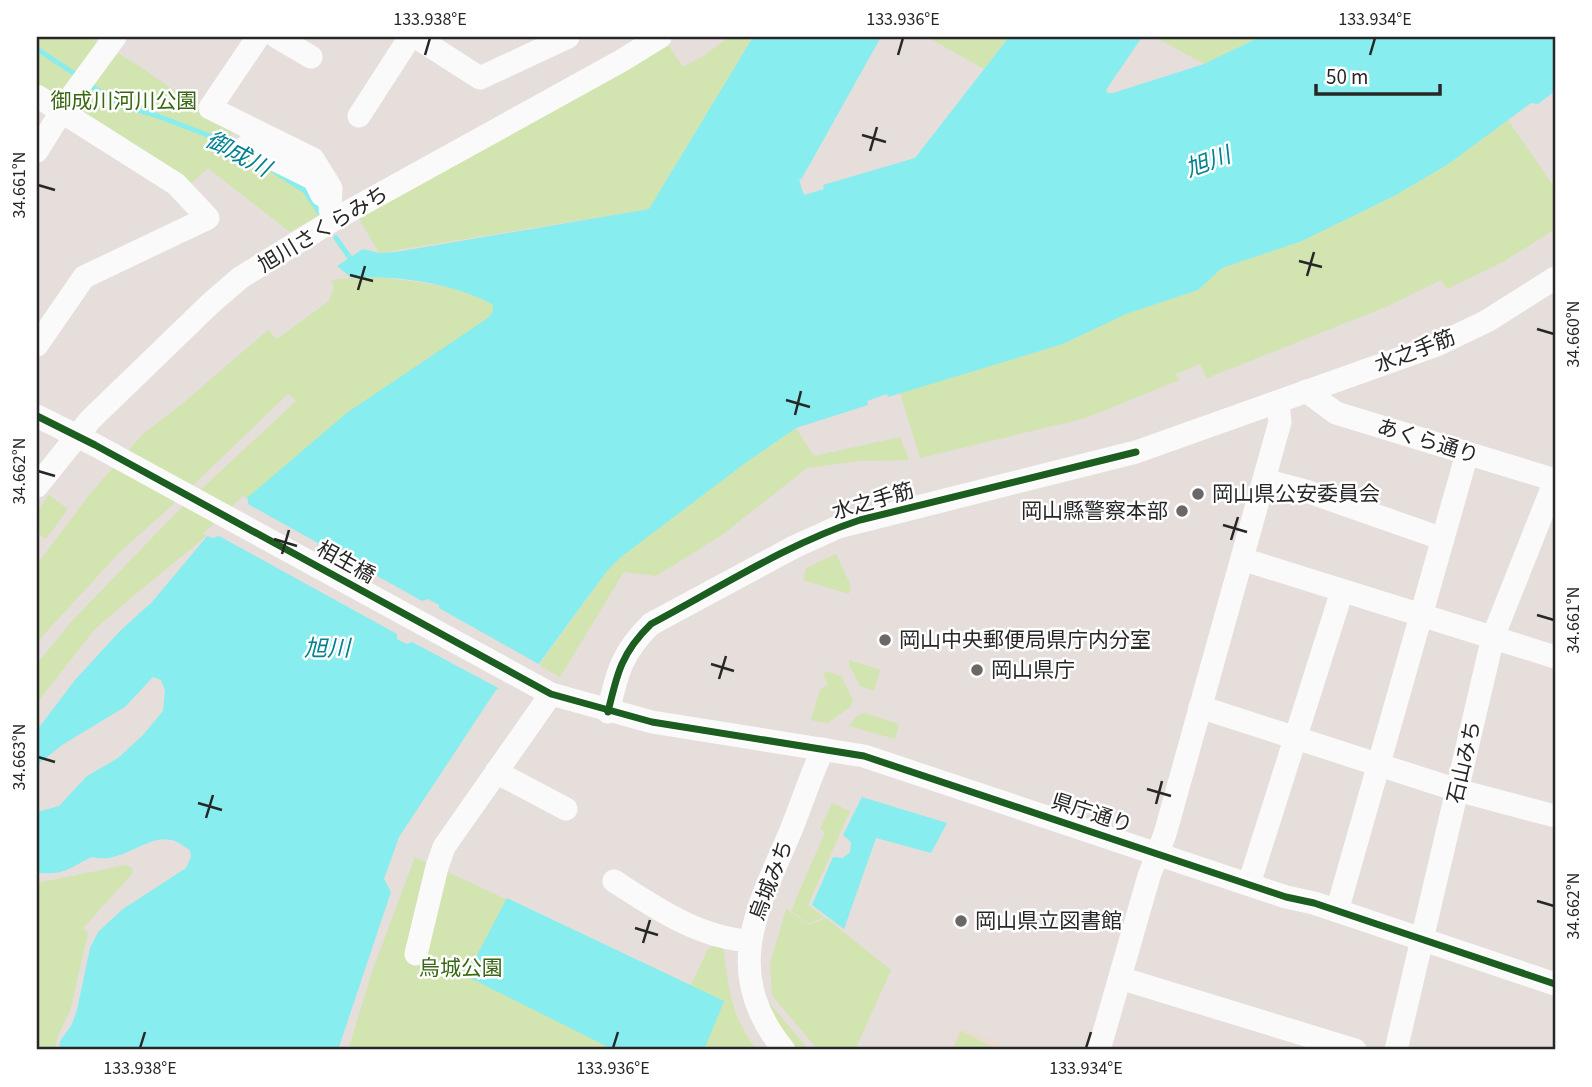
<svg xmlns="http://www.w3.org/2000/svg" width="1592" height="1087" viewBox="0 0 1592 1087" font-family="'Source Sans 3','Noto Sans JP',sans-serif">
  <rect width="100%" height="100%" fill="#e6dedb"/>
  <path fill="#ebdace" d="M961,1028L1001,1044L1004,1050H951Z"/>
  <g fill="#d2e4b0">
    <path d="M37,37H90L139,66L185,98L236,125L229,139L306,180L324,213L290,232L208,168L185,189L37,91Z"/>
    <path d="M729,37H747L750,42L649,209L379,253L357,215L666,42L683,67L705,55Z"/>
    <path d="M927,37H1009L984,69Z"/>
    <path d="M1155,37H1260L1204,64Z"/>
    <path d="M1508,120L1555,188V229L1503,262L1447,289L1441,280L1388,306L1207,378L1200,364L1176,374L1179,380L1086,418L920,458L900,393L1063,344L1126,314L1198,290L1222,268L1302,241L1394,196L1447,165Z"/>
    <path d="M370,276C412,282 457,283 493,305V311L488,318L209,534L137,593L95,629L37,703V664L71,622L177,512L296,401L288,394L169,508L119,553L37,642V564L93,490L144,433L182,404L268,330L277,339L329,301L334,287L331,280Z"/>
    <path d="M796,428L814,456L900,437L909,460L860,461L807,468L722,535L656,576L624,572L560,677L539,665L607,571L621,557L748,461Z"/>
    <path d="M49,495L68,509L46,539L37,533V511Z"/>
    <path d="M836,554L851,586L849,594L803,580L806,568Z"/>
    <path d="M849,660L880,670L874,691L860,686L849,665Z"/>
    <path d="M825,671L841,676L853,700L851,706L828,723L811,720L820,689L828,685L824,675Z"/>
    <path d="M864,713L899,724L895,739L849,726L857,716Z"/>
    <path d="M832,803L850,811L808,905L824,917L809,924L791,911L825,832L820,829Z"/>
    <path d="M415,857L691,985L708,949L717,944L723,947C729,989 730,1015 757,1050H348L373,969Z"/>
    <path d="M126,865L133,869L132,874L83,928L88,933L70,1011L57,1038L56,1050H37V883Z"/>
    <path d="M786,909L809,925L826,918L891,970L855,1050H818L772,995L770,963Z"/>
    <path d="M767,1000L809,1050H796L781,1029Z"/>
    <path d="M961,1031L992,1047L993,1050H953Z"/>
  </g>
  <g fill="#87edef">
    <path d="M753,37H881L802,178L799,180L804,195L824,189L823,185L915,158L1009,37H1142L1106,90L1108,93H1113L1204,64L1260,37H1555V91L1538,104L1531,103L1447,165L1394,196L1302,241L1222,268L1198,290L1126,314L1063,344L888,397L887,394L867,401L868,405L796,428L748,461L621,557L607,571L538,665L496,690L399,837L384,879L391,892L338,1050H59L60,1041L71,1026L77,1010L90,948L98,932L123,909L186,868L191,857L190,850C184,847 178,841 171,840C147,834 122,865 92,857C68,868 67,875 37,873V812L59,806L87,776L118,758L143,735L163,711L165,690L161,680L153,677L125,707L62,745L37,765V730L75,680L120,631L152,602L209,534L248,497L348,412L488,318L493,311V305C459,284 392,274 352,278L337,266L363,249L379,253L396,252L649,209Z"/>
    <path d="M862,797L947,823L931,853L876,838L844,929L812,905L833,857L843,858L850,852L851,842L843,835Z"/>
    <path d="M507,898L724,1001L704,1050H610V1048L466,976Z"/>
  </g>
  <path fill="#e6dedb" d="M243,496L248,499V504L422,601L428,599L439,605V608L542,666L502,690L412,642L407,644L397,639V634L219,536L212,538L203,534Z"/>
  <g fill="none" stroke-linecap="round" stroke-linejoin="round">
    <g stroke="#87edef" stroke-width="5">
      <path d="M37,49L78,76"/>
      <path d="M89,84L119,105L155,115L226,142L242,152"/>
      <path d="M274,171L305,191L320,213"/>
      <path d="M336,238L350,258L354,259"/>
    </g>
    <g stroke="#fbfafa" stroke-width="23">
      <path d="M258,37L210,108L313,159L331,188L330,210"/>
      <path d="M277,37L311,57"/>
      <path d="M416,37L480,78L568,37"/>
      <path d="M37,96L176,184L208,218L84,277L37,345"/>
      <path d="M359,116L410,37"/>
      <path d="M247,146L314,179L322,195"/>
      <path d="M37,151L68,101L115,37"/>
      <path d="M1306,391L1336,413L1555,480"/>
      <path d="M37,416L95,445L551,694L652,722L864,756L1286,897L1314,903L1555,984"/>
      <path d="M1264,480L1306,491L1443,539"/>
      <path d="M37,486L90,420L211,303L240,278L335,219L621,61L660,37"/>
      <path d="M1242,559L1555,657"/>
      <path d="M1200,707L1457,790L1555,816"/>
      <path d="M608,712C617,673 622,652 651,624L794,547L838,527L1136,452L1437,345L1487,321L1555,278"/>
      <path d="M496,772L566,809"/>
      <path d="M614,881C656,908 699,938 750,941"/>
      <path d="M1249,884L1342,591"/>
      <path d="M1337,911L1467,454"/>
      <path d="M416,954L437,867L444,847L551,694"/>
      <path d="M1120,978L1355,1050"/>
      <path d="M784,1050C722,974 755,913 789,835C801,806 810,777 823,749"/>
      <path d="M1099,1050L1149,876L1165,834L1280,422L1278,402"/>
      <path d="M1396,1050L1493,637L1555,481"/>
    </g>
    <defs>
      <g id="cycleway">
        <path d="M37,416L95,445L551,694L652,722L864,756L1286,897L1314,903L1555,984"/>
        <path d="M608,712C617,673 622,652 651,624C719,588 787,544 860,520L1136,452"/>
      </g>
    </defs>
    <use href="#cycleway" stroke="#fff" stroke-width="11"/>
    <use href="#cycleway" stroke="#1b5e20" stroke-width="7"/>
  </g>
  <path fill="none" stroke="#272727" stroke-width="2.5" d="M425,55L430,38M898,55L903,38M1370,55L1375,38M862,135L886,142M870,151L877,127M38,185L55,190M1299,261L1322,267M350,275L373,281M1307,276L1314,252M358,290L365,266M1537,329L1554,334M786,400L810,407M795,415L801,391M38,471L55,476M1223,525L1247,532M274,539L297,546M1231,540L1238,517M282,554L289,530M1537,615L1554,620M711,664L734,671M719,679L726,656M38,757L55,762M1147,789L1171,796M198,803L222,810M1156,804L1162,781M206,818L213,795M1537,901L1554,906M635,928L658,935M643,943L650,920M140,1048L145,1032M613,1048L618,1032M1086,1048L1091,1032"/>
  <g fill="#6a6766" stroke="#fff" stroke-width="2.5">
    <circle cx="1198" cy="494" r="7"/>
    <circle cx="1182" cy="511" r="7"/>
    <circle cx="885" cy="640" r="7"/>
    <circle cx="977" cy="670" r="7"/>
    <circle cx="961" cy="921" r="7"/>
  </g>
  <g text-anchor="middle" dominant-baseline="central" stroke-width="5" stroke-linejoin="round" paint-order="stroke">
    <g font-size="21" fill="#396713" stroke="#fff">
      <text x="124" y="101">御成川河川公園</text>
      <text x="461" y="968">烏城公園</text>
    </g>
    <g font-size="21" fill="#272727" stroke="#fff">
      <text transform="translate(323 229) rotate(-31)">旭川さくらみち</text>
      <text transform="translate(1415 351) rotate(-21)">水之手筋</text>
      <text transform="translate(1428 441) rotate(17)">あくら通り</text>
      <text transform="translate(873 501) rotate(-16)">水之手筋</text>
      <text transform="translate(346 562) rotate(29)">相生橋</text>
      <text transform="translate(1464 762) rotate(-77)">石山みち</text>
      <text transform="translate(1092 813) rotate(18)">県庁通り</text>
      <text transform="translate(771 880) rotate(-69)">烏城みち</text>
    </g>
    <g font-size="21" fill="#272727" stroke="#fff" text-anchor="start">
      <text x="1212" y="494">岡山県公安委員会</text>
      <text x="1168" y="511" text-anchor="end">岡山縣警察本部</text>
      <text x="899" y="640">岡山中央郵便局県庁内分室</text>
      <text x="991" y="670">岡山県庁</text>
      <text x="975" y="921">岡山県立図書館</text>
    </g>
    <g font-size="23" font-style="italic" fill="#048291" stroke="#fff">
      <text transform="translate(238 154) rotate(28)">御成川</text>
      <text transform="translate(1208 162) rotate(-20)">旭川</text>
      <text x="327" y="648">旭川</text>
    </g>
  </g>
  <rect width="1592" height="1087" fill="none" stroke="#ffffff" stroke-width="77"/>
  <path d="M1316 84v10h124v-10" fill="none" stroke="#272727" stroke-width="3.5"/>
  <text x="1326" y="84" font-size="21" fill="#272727" stroke="#ffffff" stroke-width="5" paint-order="stroke">50 m</text>
  <rect x="38" y="38" width="1516" height="1010" fill="none" stroke="#272727" stroke-width="2.5"/>
  <g font-size="18" text-anchor="middle" fill="#272727">
    <text x="430" y="25">133.938°E</text>
    <text x="903" y="25">133.936°E</text>
    <text x="1375" y="25">133.934°E</text>
    <text transform="translate(19 185) rotate(-90)" y="6">34.661°N</text>
    <text transform="translate(1573 334) rotate(-90)" y="6">34.660°N</text>
    <text transform="translate(19 471) rotate(-90)" y="6">34.662°N</text>
    <text transform="translate(1573 620) rotate(-90)" y="6">34.661°N</text>
    <text transform="translate(19 757) rotate(-90)" y="6">34.663°N</text>
    <text transform="translate(1573 906) rotate(-90)" y="6">34.662°N</text>
    <text x="140" y="1074">133.938°E</text>
    <text x="613" y="1074">133.936°E</text>
    <text x="1086" y="1074">133.934°E</text>
  </g>
</svg>
